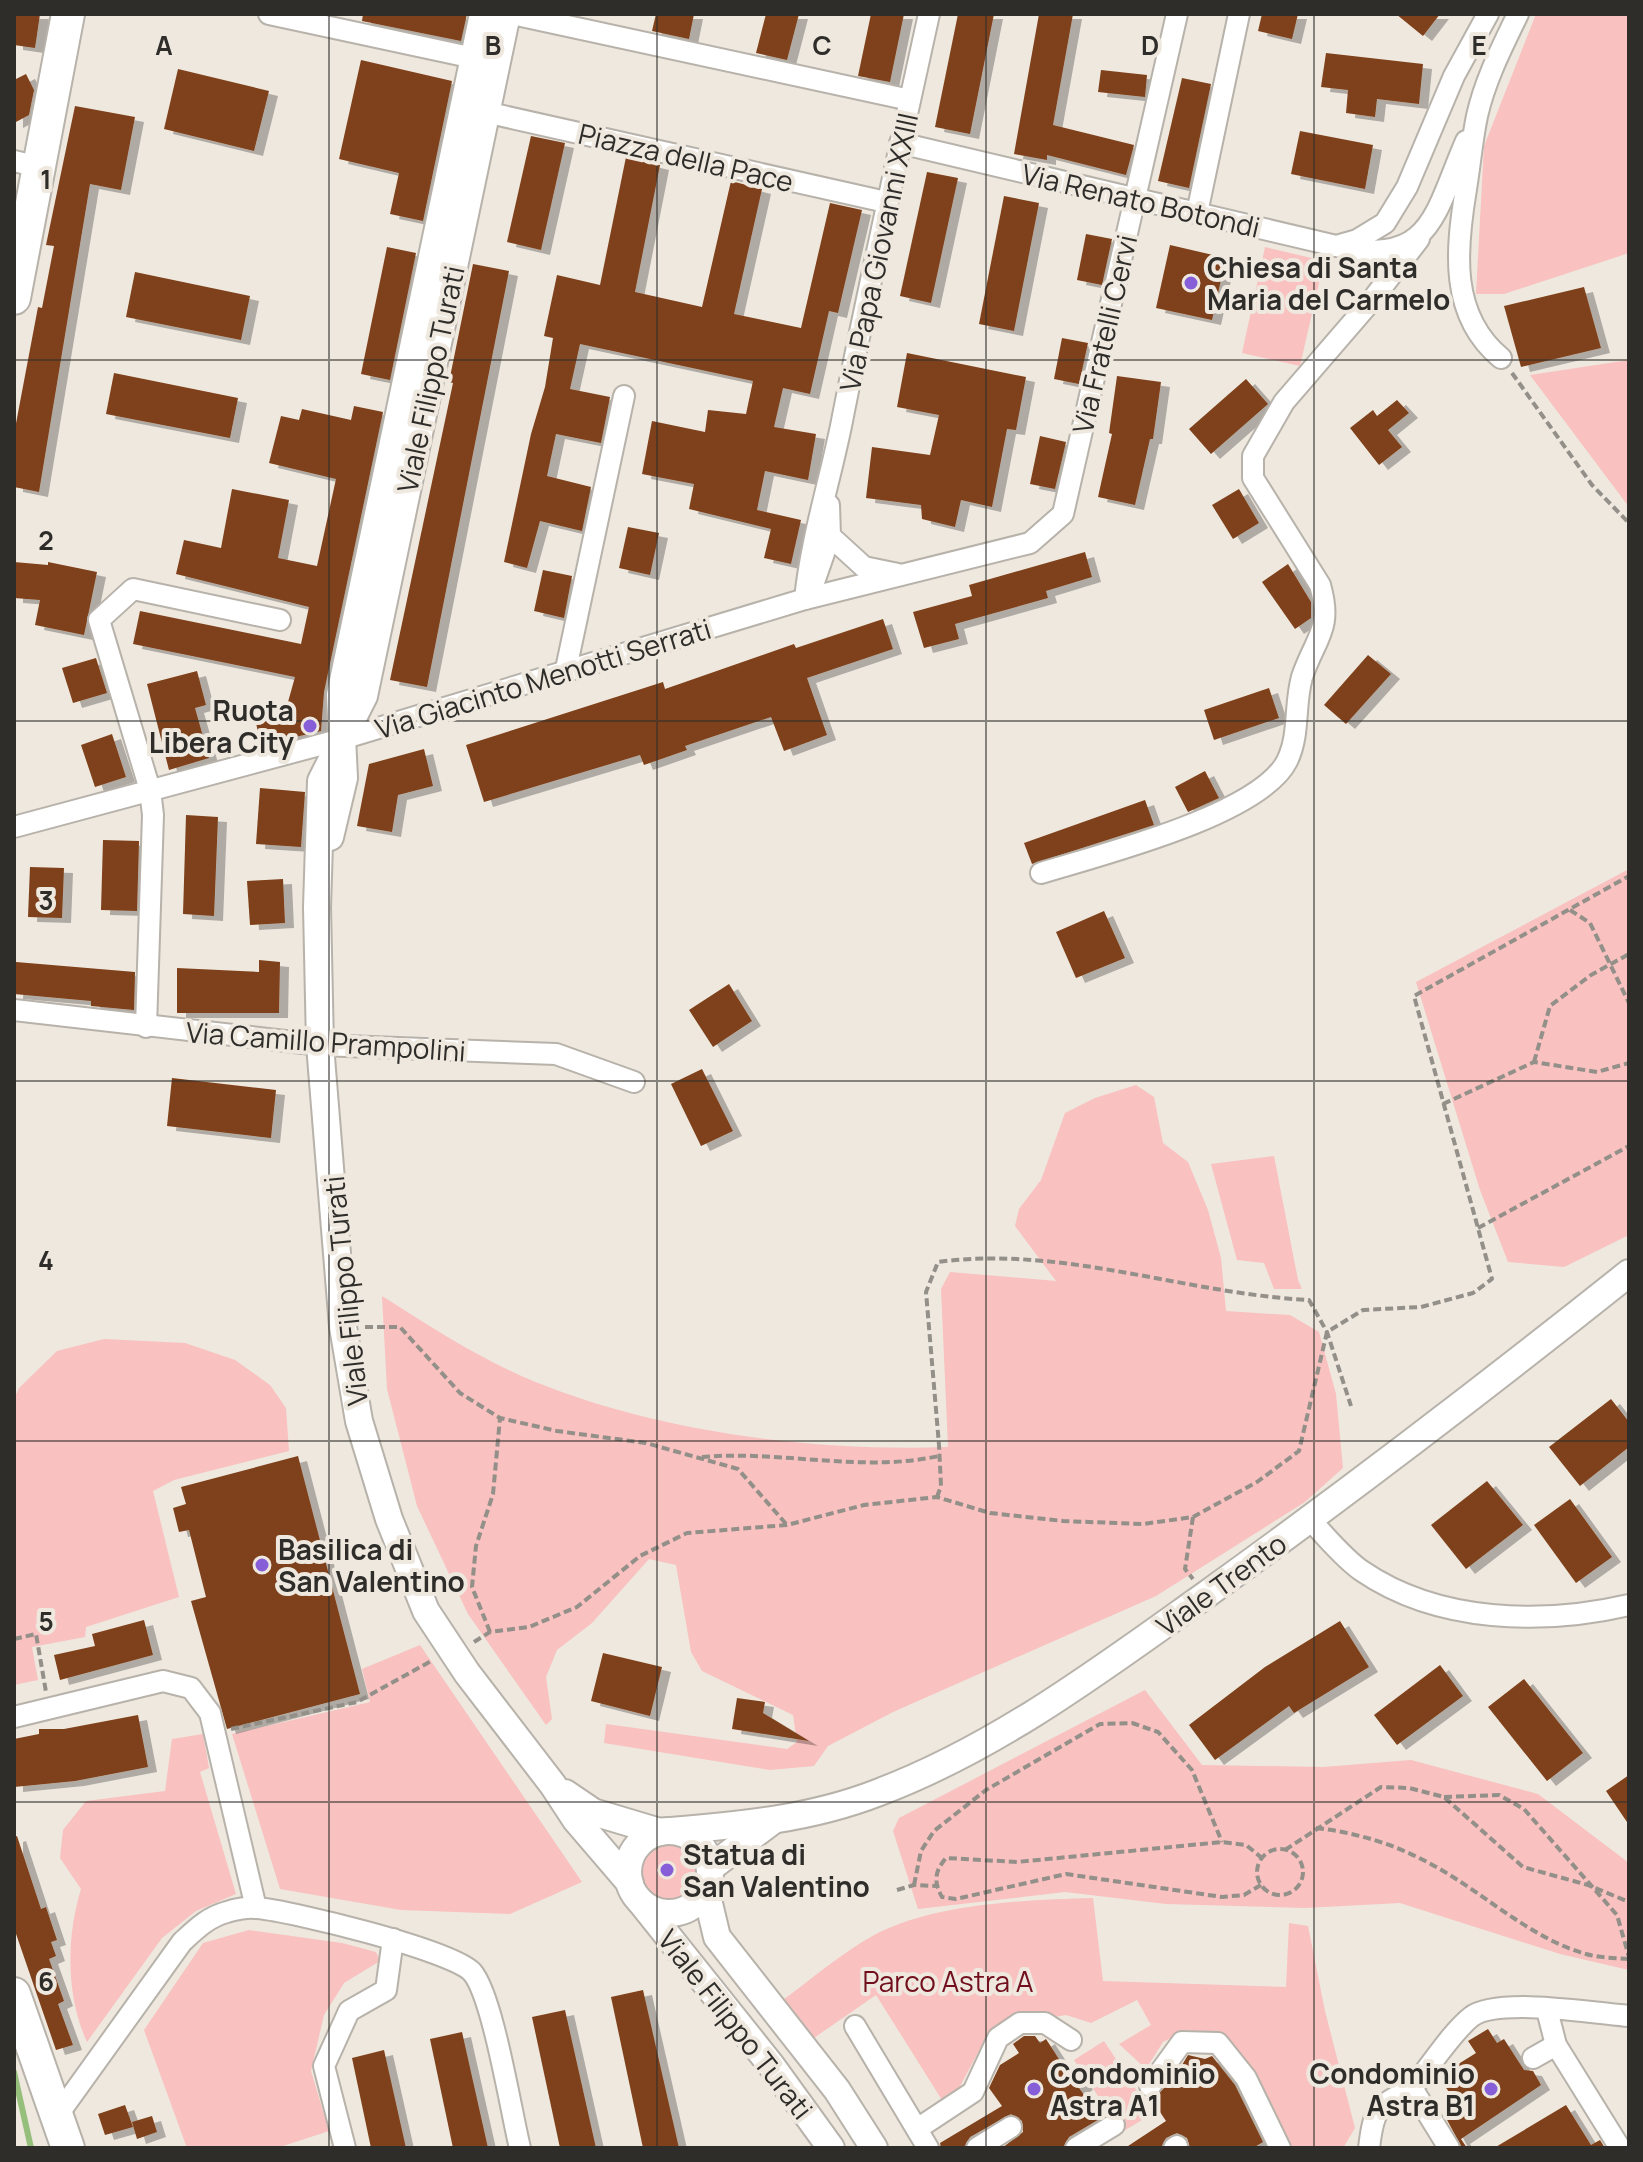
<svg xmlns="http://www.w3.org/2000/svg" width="1643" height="2162" viewBox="0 0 1643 2162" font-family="Manrope,sans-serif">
  <defs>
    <filter id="shadow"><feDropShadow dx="9" dy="5" stdDeviation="0" flood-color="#0004"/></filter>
  </defs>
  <rect width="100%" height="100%" fill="#eee8df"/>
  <g fill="#f9c1bf">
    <path d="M1536,14H1629V253L1504,294H1476L1484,146Z"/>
    <path d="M1265,247L1324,261L1300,366L1242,353Z"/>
    <path d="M1629,360V507L1530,375Z"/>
    <path d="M1629,869V1235L1564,1267L1508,1262L1480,1190L1416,982Z"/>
    <path d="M1136,1085L1154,1097L1163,1143L1188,1162L1208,1210L1221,1258L1226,1311L1290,1315L1319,1332L1336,1394L1343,1468L1305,1502L1156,1596L893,1712L828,1746L814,1766L770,1770L604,1743L606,1724L787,1749L797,1742L793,1715L702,1671L691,1652L676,1565L649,1559L592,1623L557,1650L546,1677L552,1719L546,1725L468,1614L417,1506L387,1389L382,1296C426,1324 471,1353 519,1375C647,1431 810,1452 948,1447L941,1289L950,1272L1056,1281L1015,1226L1019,1209L1041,1180L1065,1113L1095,1098Z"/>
    <path d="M1274,1156L1298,1280L1302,1289H1274L1264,1263L1237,1260L1211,1164Z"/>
    <path d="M104,1339L185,1343L235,1360L270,1385L286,1408L289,1451L174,1480L153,1491L179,1597L86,1627L85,1637L32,1647L38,1680L14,1685V1399L19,1388L57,1351Z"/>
    <path d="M420,1645L582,1882L510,1914L401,1910L280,1889L232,1734L370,1702L362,1669Z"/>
    <path d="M1145,1690L1202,1765L1323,1767L1411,1760L1538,1794L1629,1863V1970L1560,1954L1400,1903L1305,1908L1166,1904L1065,1892L918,1909L893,1831L899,1818Z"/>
    <path d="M203,1734L209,1768L200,1772L236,1894L196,1911L162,1938L87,2042C66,1996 66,1938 81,1889L60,1858L63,1830L86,1801L165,1791L172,1739Z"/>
    <circle cx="667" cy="1871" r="31"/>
    <path d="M1093,1898L1103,1981L1286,1987L1289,1923L1308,1926L1325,2011L1355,2128L1343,2148H1289L1251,2066L1228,2038L1187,2030L1163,2042L1146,2069L1119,2044L1151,2025L1137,2000L1091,2023L1066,2015L998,2027L982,2045L958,2090L942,2100L876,1995L811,2040L780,2002C811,1980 842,1952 876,1934C937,1903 1025,1900 1093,1898Z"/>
    <path d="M249,1930L342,1943L376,1952L380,1961L344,1983L324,2015L311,2071L329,2131L277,2148H187L144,2030L203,1943Z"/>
    <path d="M1104,2041L1152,2114L1122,2132L1074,2060Z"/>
  </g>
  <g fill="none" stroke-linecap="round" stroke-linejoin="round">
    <path stroke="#97bf7c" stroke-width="6" d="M14,2072L31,2148"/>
  </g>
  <g fill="#7f401a" filter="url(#shadow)">
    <path d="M14,14H40L35,48L14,45Z"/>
    <path d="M363,14H467L461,41L362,21Z"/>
    <path d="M656,14H694L689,39L652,31Z"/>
    <path d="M766,14H799L787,60L756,53Z"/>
    <path d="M871,14H904L890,82L858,76Z"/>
    <path d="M958,14H994L970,134L935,127Z"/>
    <path d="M1039,14H1073L1053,125L1134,145L1126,175L1047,155V160L1014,154Z"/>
    <path d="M1262,14H1298L1292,39L1258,31Z"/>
    <path d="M1396,14H1440L1423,36Z"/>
    <path d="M1326,53L1423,64L1419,104L1377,99L1375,117L1346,113L1348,90L1321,87Z"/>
    <path d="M361,60L452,81L423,221L390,214L399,173L339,159Z"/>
    <path d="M178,69L269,91L254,151L164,129Z"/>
    <path d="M1101,70L1147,75L1145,97L1098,92Z"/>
    <path d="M26,74L34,90L29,115L14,123V80Z"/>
    <path d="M1182,78L1211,84L1189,188L1158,181Z"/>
    <path d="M75,106L135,117L121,190L90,184L39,492L14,487V434L38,307L42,308L54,246L46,245Z"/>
    <path d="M1300,131L1373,145L1365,189L1291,174Z"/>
    <path d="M531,136L565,143L541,250L507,242Z"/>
    <path d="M626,157L660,165L635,292L702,307L731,181L762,189L734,314L801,328L830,203L862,210L838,313L829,311L810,394L783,388L774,427L816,434L808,480L765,471L757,510L801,520L791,564L764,558L771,529L689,509L694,484L642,474L652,421L705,432L708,410L746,414L753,381L580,344L570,389L610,397L601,443L556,434L547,476L591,487L582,531L540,521L527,568L504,562L531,434L545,387L553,338L544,336L557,275L600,285Z"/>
    <path d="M927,172L958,178L931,303L900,296Z"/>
    <path d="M1004,196L1039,203L1014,331L979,324Z"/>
    <path d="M1086,234L1112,239L1102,285L1077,280Z"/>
    <path d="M1170,245L1226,258L1212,320L1156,308Z"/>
    <path d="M387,247L416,253L390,380L361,374Z"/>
    <path d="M473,264L509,271L427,687L390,680L453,383L449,382Z"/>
    <path d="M135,272L250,296L241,340L126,317Z"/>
    <path d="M1584,287L1601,348L1521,367L1504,306Z"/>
    <path d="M1062,338L1088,343L1079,384L1054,379Z"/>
    <path d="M907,353L1026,377L1016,430L1007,429L992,507L961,500L955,527L922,519L921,505L866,498L872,447L930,455L939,415L897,407Z"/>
    <path d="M114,373L238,398L230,438L106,414Z"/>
    <path d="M1117,376L1161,382L1153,439H1150L1135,505L1098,497L1112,434L1109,433Z"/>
    <path d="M1246,379L1268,404L1211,454L1189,429Z"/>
    <path d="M1397,400L1409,413L1388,430L1402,447L1379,465L1350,428L1373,410L1377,416Z"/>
    <path d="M354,406L383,412L324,692L321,731L261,745L253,710L288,702L295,677L133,644L140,611L301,644L309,607L176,574L184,540L221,548L232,489L289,500L278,558L317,566L336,479L269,463L281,416L299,420L302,409L351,420Z"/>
    <path d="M1040,436L1066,442L1055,489L1030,484Z"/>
    <path d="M1239,489L1259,523L1233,539L1212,505Z"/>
    <path d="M628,527L659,533L650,575L619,568Z"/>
    <path d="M1085,552L1092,577L1046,591L1048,598L955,624L959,639L924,648L913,612L972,596L969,585Z"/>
    <path d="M14,562L48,565V562L97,572L84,635L35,625L40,600L14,598Z"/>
    <path d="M1288,564L1311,602V618L1295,629L1262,582Z"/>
    <path d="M543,570L572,576L564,618L534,611Z"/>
    <path d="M883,619L893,649L807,678L827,735L784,751L771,717L685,746L687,750L644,765L640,755L484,802L466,745L663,682L665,689L794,644L796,648Z"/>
    <path d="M1368,655L1391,674L1346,724L1324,705Z"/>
    <path d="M96,658L107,693L73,703L62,668Z"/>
    <path d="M197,671L206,705L195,708L209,758L169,770L147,684Z"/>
    <path d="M1269,688L1279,718L1214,740L1204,710Z"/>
    <path d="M112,734L126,777L95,787L81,745Z"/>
    <path d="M424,749L433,786L398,795L392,832L357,826L369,764Z"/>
    <path d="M1205,771L1219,798L1188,812L1175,787Z"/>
    <path d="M260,788L305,792L301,847L256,844Z"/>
    <path d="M1145,800L1154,825L1032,864L1024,843Z"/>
    <path d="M186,815L218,817L214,916L183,914Z"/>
    <path d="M103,840L139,841L137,911L101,910Z"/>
    <path d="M30,867L64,868L62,918L28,917Z"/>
    <path d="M283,879L285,923L250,925L247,881Z"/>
    <path d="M1104,911L1125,958L1076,978L1056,932Z"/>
    <path d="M259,960L280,962L279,1013H177V968L259,972Z"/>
    <path d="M16,962L135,972L134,1010L91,1006V1001L14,994Z"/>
    <path d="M729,984L752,1021L713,1047L689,1010Z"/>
    <path d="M702,1069L733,1131L701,1146L671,1084Z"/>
    <path d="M172,1078L276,1090L271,1138L167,1126Z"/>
    <path d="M1611,1399L1629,1422V1447L1580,1486L1549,1447Z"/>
    <path d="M298,1456L360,1694L227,1729L191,1601L206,1597L189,1530L179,1532L173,1508L186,1504L181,1487Z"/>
    <path d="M1487,1481L1523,1525L1466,1569L1431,1525Z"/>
    <path d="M1570,1499L1612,1557L1576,1583L1534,1525Z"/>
    <path d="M144,1620L153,1655L60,1680L54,1655L95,1646L92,1634Z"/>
    <path d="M1340,1621L1369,1667L1294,1713L1289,1706L1215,1760L1189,1725L1265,1667Z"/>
    <path d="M603,1653L662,1667L650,1716L591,1701Z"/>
    <path d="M1440,1665L1463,1696L1397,1745L1374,1715Z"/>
    <path d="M1524,1679L1583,1753L1547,1781L1488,1707Z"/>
    <path d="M737,1698L765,1702L763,1713L809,1741L732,1729Z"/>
    <path d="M138,1715L148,1767L75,1781L14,1787V1739L39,1734V1729H64Z"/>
    <path d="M1629,1775V1825L1606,1791Z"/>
    <path d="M17,1836L41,1909L46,1907L57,1940L51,1942L56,1956L49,1959L64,2001L58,2004L73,2045L56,2050L14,1928V1837Z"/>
    <path d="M643,1990L679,2148H643L611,1997Z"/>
    <path d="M565,2010L596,2148H560L532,2017Z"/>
    <path d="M1488,2029L1497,2043L1504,2039L1524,2070L1533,2071L1541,2085L1461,2139L1467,2148H1462L1445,2116L1459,2106L1444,2085L1453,2079L1451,2076L1456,2073L1452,2068L1476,2053L1468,2041Z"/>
    <path d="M462,2032L488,2148H453L430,2039Z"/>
    <path d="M1024,2036H1035L1040,2043L1046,2039L1066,2070L1072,2066L1084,2085L1079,2088L1101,2118L1069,2137L1063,2148H1002L1023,2132L1022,2121L1011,2114L970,2137L964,2148H941L940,2143L1002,2106L989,2088L1000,2065L1019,2053L1013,2044Z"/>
    <path d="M384,2050L406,2148H371L352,2058Z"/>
    <path d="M1188,2055L1205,2059L1212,2056L1235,2085L1263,2142L1253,2148H1190L1187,2138L1177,2133L1166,2138L1161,2148H1125L1166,2121L1152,2100L1184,2068L1182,2065Z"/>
    <path d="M125,2105L133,2127L105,2135L98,2114Z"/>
    <path d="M1566,2105L1591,2145L1600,2140L1605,2148H1494Z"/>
    <path d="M152,2116L157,2132L137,2139L132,2122Z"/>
  </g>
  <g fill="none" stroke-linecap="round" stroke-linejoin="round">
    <defs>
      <g id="minor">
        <path d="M269,14L474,58"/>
        <path d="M512,14L910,100"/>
        <path d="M485,112L886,202"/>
        <path d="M900,143L1336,246L1357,240L1385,223L1407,187L1454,76L1488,14"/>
        <path d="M14,161L39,167"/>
        <path d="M1197,213L1239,14"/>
        <path d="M1336,246C1432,267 1434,214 1466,141"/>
        <path d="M1501,358C1449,315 1456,249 1466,189C1470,165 1472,140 1477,116C1485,80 1502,47 1518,14"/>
        <path d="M829,505L830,536L864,567L898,574"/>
        <path d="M813,585L830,536"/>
        <path d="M805,599C811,540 829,484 841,426C868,288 899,151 929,14"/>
        <path d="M566,669L624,396"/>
        <path d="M14,827L342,739L805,599L1030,543L1063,514L1177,14"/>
        <path d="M1041,873C1100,855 1260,815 1287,761C1300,735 1294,705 1302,677C1315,638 1333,630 1320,585L1253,478V456L1284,402L1372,300L1419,239"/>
        <path d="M14,1010L320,1045L556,1054L634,1082"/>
        <path d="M146,1027L153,815L150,790L99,620L133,589L280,620"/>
        <path d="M1310,1520C1326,1536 1343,1558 1362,1571C1438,1623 1543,1625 1629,1605"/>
        <path d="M14,1717L163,1681L191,1688L210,1713L256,1908"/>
        <path d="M1547,2010L1556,2045L1620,2148"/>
        <path d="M855,2026L928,2148"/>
        <path d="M1533,2058L1556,2045"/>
        <path d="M1150,2086L1182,2042L1218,2043L1246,2078L1280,2148"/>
        <path d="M1412,2088C1430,2067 1451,2033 1471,2017C1497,1997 1594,2013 1629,2016"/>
        <path d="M57,2116L182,1942C196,1929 208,1917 227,1912C235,1909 248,1907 257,1908C292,1911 451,1950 472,1972C493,1996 511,2112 520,2148"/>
        <path d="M917,2129L973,2092L998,2038L1020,2023H1045L1071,2040"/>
        <path d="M345,2148L324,2066L349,2011L386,1990L393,1939"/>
        <path d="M977,2148L1011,2127"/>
        <path d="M1076,2148L1114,2125"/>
        <path d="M1174,2148L1177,2146"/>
        <path d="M1369,2148C1374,2106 1378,2107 1412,2088L1449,2148"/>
      </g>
      <g id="tertiary">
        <path d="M507,14L364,696L321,781L317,907L320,1045L343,1327L359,1421L389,1519L426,1611L467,1673L553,1785L576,1820L630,1883"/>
        <path d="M330,837L344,778L340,695L483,14"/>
        <path d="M565,1793L593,1812L660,1832"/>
        <path d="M671,1831C741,1825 810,1819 877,1793C997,1748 1103,1668 1207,1594C1350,1491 1491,1383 1629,1273"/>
        <circle cx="669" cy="1872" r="41"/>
        <path d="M710,1868L771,1822"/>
        <path d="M706,1891L717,1937L837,2090L874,2148"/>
        <path d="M640,1901L771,2065L831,2148"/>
      </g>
      <g id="primary">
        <path d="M14,298L68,14"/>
        <path d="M14,1994L68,2148"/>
      </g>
    </defs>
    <use href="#minor" stroke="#b7b2aa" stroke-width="24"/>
    <use href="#tertiary" stroke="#b7b2aa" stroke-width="30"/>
    <use href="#primary" stroke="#b7b2aa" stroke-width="36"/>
    <g stroke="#938f89" stroke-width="4" stroke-dasharray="8 4" stroke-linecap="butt">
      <path d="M1512,373L1592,485L1629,523"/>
      <path d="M1570,910L1590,923L1629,1003"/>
      <path d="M1534,1062L1550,1006L1591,975L1629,954"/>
      <path d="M1443,1104L1534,1062L1597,1072L1629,1063"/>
      <path d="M1478,1228L1629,1146"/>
      <path d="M365,1327H400L460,1393L500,1418L557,1431L646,1443L738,1469L787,1525"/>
      <path d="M702,1457C781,1450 862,1473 939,1456"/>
      <path d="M937,1497L941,1486L939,1445L926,1292L938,1262C1063,1245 1186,1294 1309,1300L1327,1332L1351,1406"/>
      <path d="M1193,1517L1185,1569L1193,1579"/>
      <path d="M490,1632L472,1587L476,1546L493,1494L500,1418"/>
      <path d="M14,1639L36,1634L46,1692"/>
      <path d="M474,1642L490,1632L529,1627L577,1607L640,1556L687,1533L787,1525L864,1505L937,1497L990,1513L1063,1521L1143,1524L1193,1517L1257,1482L1299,1451L1327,1332L1363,1310L1421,1307L1473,1293L1492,1279L1414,996L1629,876"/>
      <path d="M231,1729L357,1702L433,1660"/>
      <path d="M1444,1797L1499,1795L1524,1809L1617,1915L1629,1957"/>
      <path d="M1316,1828C1360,1833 1400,1846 1438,1868C1486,1895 1532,1939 1586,1954C1600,1958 1615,1958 1629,1959"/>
      <circle cx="1280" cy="1872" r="23"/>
      <path d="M1285,1850L1381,1787L1409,1788L1444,1797L1523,1867L1588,1885L1629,1902"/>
      <path d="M914,1885L921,1851L934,1831L986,1790L1100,1724L1132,1723L1158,1732L1192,1770L1222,1842"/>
      <path d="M1261,1885L1244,1895L1222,1897L1066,1874L956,1899L942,1897C933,1881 935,1871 946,1858L1017,1862L1222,1842L1246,1845L1262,1858"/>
      <path d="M897,1890L914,1885L936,1886"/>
    </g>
    <use href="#minor" stroke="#fff" stroke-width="20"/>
    <use href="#tertiary" stroke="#fff" stroke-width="26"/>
    <use href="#primary" stroke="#fff" stroke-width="32"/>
  </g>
  <path fill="none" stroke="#2f2d2a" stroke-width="2" stroke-opacity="0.55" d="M329,14V2148M657,14V2148M986,14V2148M1314,14V2148M14,360H1629M14,721H1629M14,1081H1629M14,1441H1629M14,1802H1629"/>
  <g fill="#855ed8" stroke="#eee8df" stroke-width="3">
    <circle cx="1191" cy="283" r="8"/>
    <circle cx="310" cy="726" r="8"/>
    <circle cx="262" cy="1565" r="8"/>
    <circle cx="667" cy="1870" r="8"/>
    <circle cx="1034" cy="2089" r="8"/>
    <circle cx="1491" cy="2089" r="8"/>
  </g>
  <g text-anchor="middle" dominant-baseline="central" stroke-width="8" stroke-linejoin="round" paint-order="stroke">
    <g font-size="28" fill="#2f2d2a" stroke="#eee8df">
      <text transform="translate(686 157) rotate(13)">Piazza della Pace</text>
      <text transform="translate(1141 200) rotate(13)">Via Renato Botondi</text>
      <text transform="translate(878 252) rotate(-78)">Via Papa Giovanni XXIII</text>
      <text transform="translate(1104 334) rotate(-77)">Via Fratelli Cervi</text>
      <text transform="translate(430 379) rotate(-78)">Viale Filippo Turati</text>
      <text transform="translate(543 678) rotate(-17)">Via Giacinto Menotti Serrati</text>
      <text transform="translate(326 1041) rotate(4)">Via Camillo Prampolini</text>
      <text transform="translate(345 1291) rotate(-96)">Viale Filippo Turati</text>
      <text transform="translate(1221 1584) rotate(-36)">Viale Trento</text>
      <text transform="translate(736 2024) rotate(52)">Viale Filippo Turati</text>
    </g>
    <g font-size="28" font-weight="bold" fill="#2f2d2a" stroke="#eee8df" text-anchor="start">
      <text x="1207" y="267">Chiesa di Santa<tspan x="1207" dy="32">Maria del Carmelo</tspan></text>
      <text x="294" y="710" text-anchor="end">Ruota<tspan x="294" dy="32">Libera City</tspan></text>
      <text x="278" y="1549">Basilica di<tspan x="278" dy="32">San Valentino</tspan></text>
      <text x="683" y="1854">Statua di<tspan x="683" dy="32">San Valentino</tspan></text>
      <text x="1050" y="2073">Condominio<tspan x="1050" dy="32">Astra A1</tspan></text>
      <text x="1475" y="2073" text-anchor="end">Condominio<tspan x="1475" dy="32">Astra B1</tspan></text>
    </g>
    <g font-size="28" fill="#710f1d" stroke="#eee8df">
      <text x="948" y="1981">Parco Astra A</text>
    </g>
  </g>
  <g font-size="26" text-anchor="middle" font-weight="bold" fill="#2f2d2a" stroke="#eee8df" stroke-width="8" stroke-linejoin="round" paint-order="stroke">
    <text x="164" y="55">A</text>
    <text x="493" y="55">B</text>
    <text x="822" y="55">C</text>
    <text x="1150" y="55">D</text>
    <text x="1479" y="55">E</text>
    <text x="46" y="189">1</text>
    <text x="46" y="550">2</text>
    <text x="46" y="910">3</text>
    <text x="46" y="1270">4</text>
    <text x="46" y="1631">5</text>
    <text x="46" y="1991">6</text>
  </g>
  <rect width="1643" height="2162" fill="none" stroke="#2f2d2a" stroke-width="32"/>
</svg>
